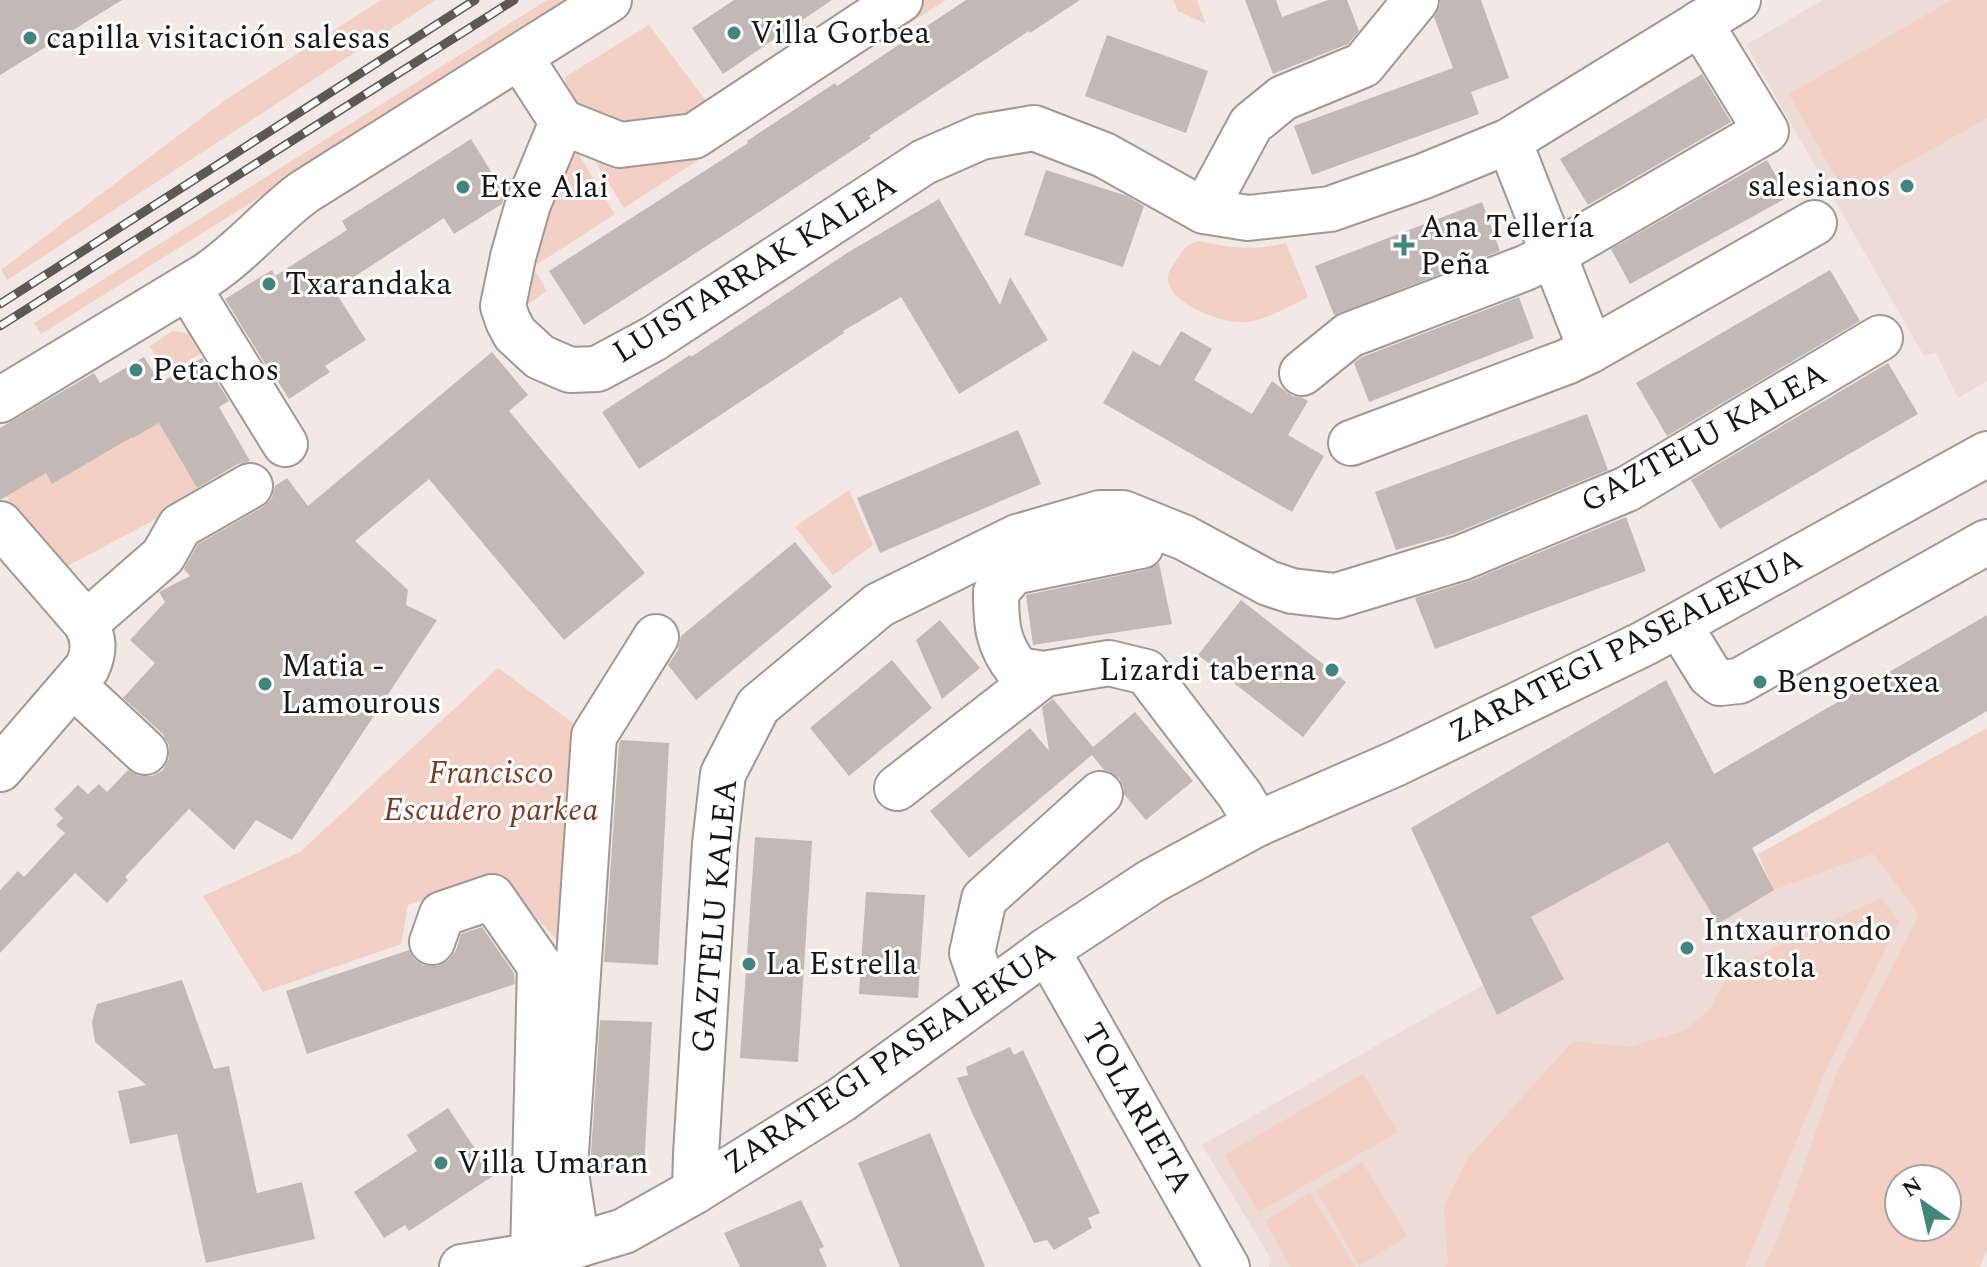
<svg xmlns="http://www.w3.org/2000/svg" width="1987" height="1267" viewBox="0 0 1987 1267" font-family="Spectral,serif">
  <rect width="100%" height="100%" fill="#f2e9e5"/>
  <g fill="#eddbd5">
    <path d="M1823,0H1987V381L1958,398L1936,353L1924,356L1746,45Z"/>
    <path d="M1666,680L1774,890L1873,854L1919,915L1835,1076L1780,1233L1764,1267H1269L1270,1257L1202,1145L1490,981L1411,828Z"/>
  </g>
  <g fill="#f2d0c4" fill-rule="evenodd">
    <path d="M381,0H435L7,280L1,270L225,100Z"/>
    <path d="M547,0H575L41,334L34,323Z"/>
    <path d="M923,0H946L624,208L588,150L700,146Z"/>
    <path d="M1173,0H1197L1206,24L1178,11Z"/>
    <path d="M1952,0H1987V118L1847,197L1789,94Z"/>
    <path d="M649,25L709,105L685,117L632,126L606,120L577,106L567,90L565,77Z"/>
    <path d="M575,148L615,214L533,267L547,291L516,312L523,259Z"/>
    <path d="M1199,241C1231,248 1254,251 1286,243L1308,297C1287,307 1261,324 1237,322C1217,321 1167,302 1168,277C1168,271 1173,266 1176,261C1184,249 1185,245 1199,241Z"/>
    <path d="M173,331L194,334L204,351L166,374L150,346Z"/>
    <path d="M173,415L167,437L201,495L60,570L6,496L46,473L53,484L99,456L123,422L133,438Z"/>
    <path d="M849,490L873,545L833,575L795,527Z"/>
    <path d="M498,668L580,728L566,949L496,875L408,905L401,944L263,992L203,896L300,852Z"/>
    <path d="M1987,728V1249L1980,1267H1764L1780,1233L1835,1076L1919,915L1873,854L1774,890L1758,854ZM1899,1179H1947V1227H1899Z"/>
    <path d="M1881,898L1899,922L1822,1078L1745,1267H1444L1448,1264L1444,1206L1468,1158L1573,1041L1629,1047L1684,1031L1709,1010L1733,967Z"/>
    <path d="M1363,1074L1398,1132L1258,1212L1225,1155Z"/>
    <path d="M1362,1162L1407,1236L1359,1266L1317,1191Z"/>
    <path d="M1310,1193L1356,1267H1291L1265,1221Z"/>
  </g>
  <g fill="#c2b9b5">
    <path d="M0,0H122L0,75Z"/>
    <path d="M734,0H832L723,74L692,28Z"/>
    <path d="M966,0H1080L1030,33L1029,31L869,136L871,138L747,220L584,325L549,271L748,143L747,141L835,83L837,86Z"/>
    <path d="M1245,0H1276L1282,17L1328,0H1347L1359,31L1348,44L1273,74Z"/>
    <path d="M1440,0H1481L1509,78L1471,92L1479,114L1312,175L1294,126L1453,68L1434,17L1440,5Z"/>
    <path d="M1107,35L1208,71L1186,133L1085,96Z"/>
    <path d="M1702,74L1731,122L1588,205L1560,159Z"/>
    <path d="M471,139L505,194L502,204L454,234L444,218L334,290L366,340L325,366L330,372L289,399L273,374L272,375L225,299L272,270L275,276L347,230L342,221Z"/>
    <path d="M1767,160L1788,197L1630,284L1611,249Z"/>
    <path d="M1046,170L1127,196L1144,206L1123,267L1024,235Z"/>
    <path d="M939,199L1000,305L1010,277L1048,340L959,394L901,297L843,331L844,333L639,469L602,412L690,355L691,357L847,253Z"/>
    <path d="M1482,202L1500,251L1334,315L1315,266Z"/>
    <path d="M1830,270L1860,321L1667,436L1636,383Z"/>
    <path d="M1519,297L1534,338L1369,402L1354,363L1362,357Z"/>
    <path d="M1181,331L1212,349L1194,380L1252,414L1272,381L1292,396L1301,397L1308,401L1288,435L1324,456L1292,512L1103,403L1133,351L1160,366Z"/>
    <path d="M492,352L528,395L509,411L645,573L564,640L429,479L355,541L408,590L406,605L437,620L292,840L256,820L234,850L189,809L125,877L128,880L107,903L75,873L0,953V890L18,871L24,877L65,833L56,825L63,818L54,809L78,785L88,794L99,784L107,792L128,770L139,776H152L163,770L169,758V745L163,734L123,698L155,663L130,640L165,602L159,592L190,576L184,569L198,544L263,507L272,498L275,486L287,478L308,506Z"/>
    <path d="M144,357L160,383L202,358L229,401L219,407L250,461L238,464L197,488L159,423L133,438L132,437L52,484L46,473L0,500V428L94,373L100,383Z"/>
    <path d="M1888,363L1918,414L1720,529L1691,480Z"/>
    <path d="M1587,414L1608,470L1453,534L1396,550L1375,492Z"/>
    <path d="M1018,430L1041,484L880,553L857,498Z"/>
    <path d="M1626,517L1646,571L1435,649L1415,598L1470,581Z"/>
    <path d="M795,542L832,587L696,700L668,665L678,650L681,636Z"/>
    <path d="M1159,563L1172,624L1033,645L1026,595L1146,570Z"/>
    <path d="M1241,600L1346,682L1303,737L1198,655Z"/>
    <path d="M1987,615V711L1752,848L1774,890L1718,924L1668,842L1531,917L1564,979L1497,1015L1411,828L1666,680L1714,774Z"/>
    <path d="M940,620L980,668L942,699L916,640Z"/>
    <path d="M892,660L932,708L849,776L810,728Z"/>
    <path d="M1053,699L1093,747L1135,712L1193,781L1146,820L1124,794V788L1119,778L1108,771L1104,770L1092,755L969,858L930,811L1030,728L1049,751L1042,707Z"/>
    <path d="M621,740L669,743L658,965L604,962L619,744Z"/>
    <path d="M755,837L812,841L798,1062L740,1058Z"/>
    <path d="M866,892L925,895L918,998L859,994Z"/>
    <path d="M482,927L514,973L515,984L307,1054L286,991L409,950L414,959L423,965L437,966L449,960L456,950L461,934Z"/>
    <path d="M182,980L214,1069L229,1066L257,1193L302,1182L315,1239L206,1263L177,1134L130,1144L118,1091L146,1085L95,1042L92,1022L97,1004Z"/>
    <path d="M600,1020L652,1022L644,1170L590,1168Z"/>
    <path d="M1010,1047L1014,1055L1023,1050L1100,1213L1088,1218L1092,1228L1054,1250L1047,1240L1034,1243L973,1115L957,1078L968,1075L966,1067Z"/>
    <path d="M448,1108L493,1176L409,1231L405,1225L384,1238L354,1192L417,1151L407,1135Z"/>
    <path d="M930,1133L985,1267H900L858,1163Z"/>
    <path d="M801,1200L824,1247L819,1249L827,1267H740L724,1233Z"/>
  </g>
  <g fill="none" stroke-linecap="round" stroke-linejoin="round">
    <defs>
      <g id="minor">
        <path d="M520,57L562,122"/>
        <path d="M562,122L528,204L513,257L503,306L508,321L515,334L540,357L570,370L597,369L653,339L924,162L981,137L1034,128L1104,155L1204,211L1248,218L1330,209L1424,176L1509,141L1738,0"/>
        <path d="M562,122L620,145L694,136L900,0"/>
        <path d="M1509,141L1591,350"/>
        <path d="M1204,211L1251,124L1283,98L1363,65L1416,0"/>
        <path d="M188,287L285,444"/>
        <path d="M1302,373L1349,335L1525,268L1552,255L1766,131L1700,23"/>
        <path d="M0,400L207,275C243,251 270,217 304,192L609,0"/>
        <path d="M1351,443L1566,362L1591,350L1814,223"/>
        <path d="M0,524L86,623C94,639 95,651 87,668L0,769"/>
        <path d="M1141,546L1013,572L996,592C996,624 997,644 1018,670L1044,674L1109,663L1146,672L1240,795L1257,824"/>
        <path d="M86,623L163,556L180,526L250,486"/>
        <path d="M1679,625L1710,675L1720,683L1739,681L1987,542"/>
        <path d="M73,685L145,752"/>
        <path d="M897,788L1044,674"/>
        <path d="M432,942L442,914L492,897L540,966L533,1256"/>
        <path d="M1047,950L1227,1267"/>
        <path d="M986,993L972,953L984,899L1100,794"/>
        <path d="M695,1191L696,1154L715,844L723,774L758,706L879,605L1017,537L1100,513H1123L1185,538L1268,583L1292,591L1336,596L1461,558L1627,489L1880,338"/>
        <path d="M577,1245L565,1167L594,736L656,637"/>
        <path d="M462,1267L554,1252L624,1231L695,1191L841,1100L1047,950L1152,881L1257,824L1397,763L1645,643L1987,454"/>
      </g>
    </defs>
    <use href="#minor" stroke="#a19895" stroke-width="48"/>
    <use href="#minor" stroke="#fff" stroke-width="44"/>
    <defs>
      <g id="rail">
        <path d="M0,304L475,0"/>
        <path d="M0,326L514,0"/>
      </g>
    </defs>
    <use href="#rail" stroke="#5c5856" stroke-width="9"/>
    <use href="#rail" stroke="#fff" stroke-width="6" stroke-dasharray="18" stroke-linecap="butt"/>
  </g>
  <g fill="#40867d" stroke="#fff" stroke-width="3">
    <circle cx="734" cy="33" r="8"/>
    <circle cx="30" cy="38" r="8"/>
    <circle cx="1907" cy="186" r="8"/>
    <circle cx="463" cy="187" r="8"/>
    <path d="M1400 233h8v8h8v8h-8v8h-8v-8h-8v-8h8z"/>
    <circle cx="269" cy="284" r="8"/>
    <circle cx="136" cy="370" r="8"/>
    <circle cx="1332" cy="670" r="8"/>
    <circle cx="1760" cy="682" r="8"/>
    <circle cx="265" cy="684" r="8"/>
    <circle cx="1687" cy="948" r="8"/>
    <circle cx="749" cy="964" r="8"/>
    <circle cx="441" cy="1163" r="8"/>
  </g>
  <g text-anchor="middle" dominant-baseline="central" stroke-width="6" stroke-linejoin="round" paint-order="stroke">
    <g font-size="32" fill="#191615" stroke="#fff" text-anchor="start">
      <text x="750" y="33">Villa Gorbea</text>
      <text x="46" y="38">capilla visitación salesas</text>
      <text x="1891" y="186" text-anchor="end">salesianos</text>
      <text x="479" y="187">Etxe Alai</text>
      <text x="1420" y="227">Ana Tellería<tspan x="1420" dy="37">Peña</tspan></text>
      <text x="285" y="284">Txarandaka</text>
      <text x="152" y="370">Petachos</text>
      <text x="281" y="666">Matia -<tspan x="281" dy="37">Lamourous</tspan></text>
      <text x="1316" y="670" text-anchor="end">Lizardi taberna</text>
      <text x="1776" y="682">Bengoetxea</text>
      <text x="1703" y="930">Intxaurrondo<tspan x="1703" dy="37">Ikastola</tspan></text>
      <text x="765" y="964">La Estrella</text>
      <text x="457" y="1163">Villa Umaran</text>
    </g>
    <g font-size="32" fill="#191615" stroke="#fff">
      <text transform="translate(755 269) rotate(-32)">LUISTARRAK KALEA</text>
      <text transform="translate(1704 438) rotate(-29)">GAZTELU KALEA</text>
      <text transform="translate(1626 646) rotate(-27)">ZARATEGI PASEALEKUA</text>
      <text transform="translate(715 916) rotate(-85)">GAZTELU KALEA</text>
      <text transform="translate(890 1058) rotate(-34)">ZARATEGI PASEALEKUA</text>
      <text transform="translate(1137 1108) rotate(60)">TOLARIETA</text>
    </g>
    <g font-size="32" font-style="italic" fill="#7d3b24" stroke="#fff">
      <text x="491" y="773">Francisco<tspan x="491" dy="37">Escudero parkea</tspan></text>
    </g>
  </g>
  <g transform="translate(1923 1203) rotate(326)"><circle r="38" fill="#ffffff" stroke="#a3a2a1" stroke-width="2"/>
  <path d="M0-6L14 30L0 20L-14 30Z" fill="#40867d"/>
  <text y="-12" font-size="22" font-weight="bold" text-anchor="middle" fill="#191615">N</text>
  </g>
</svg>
